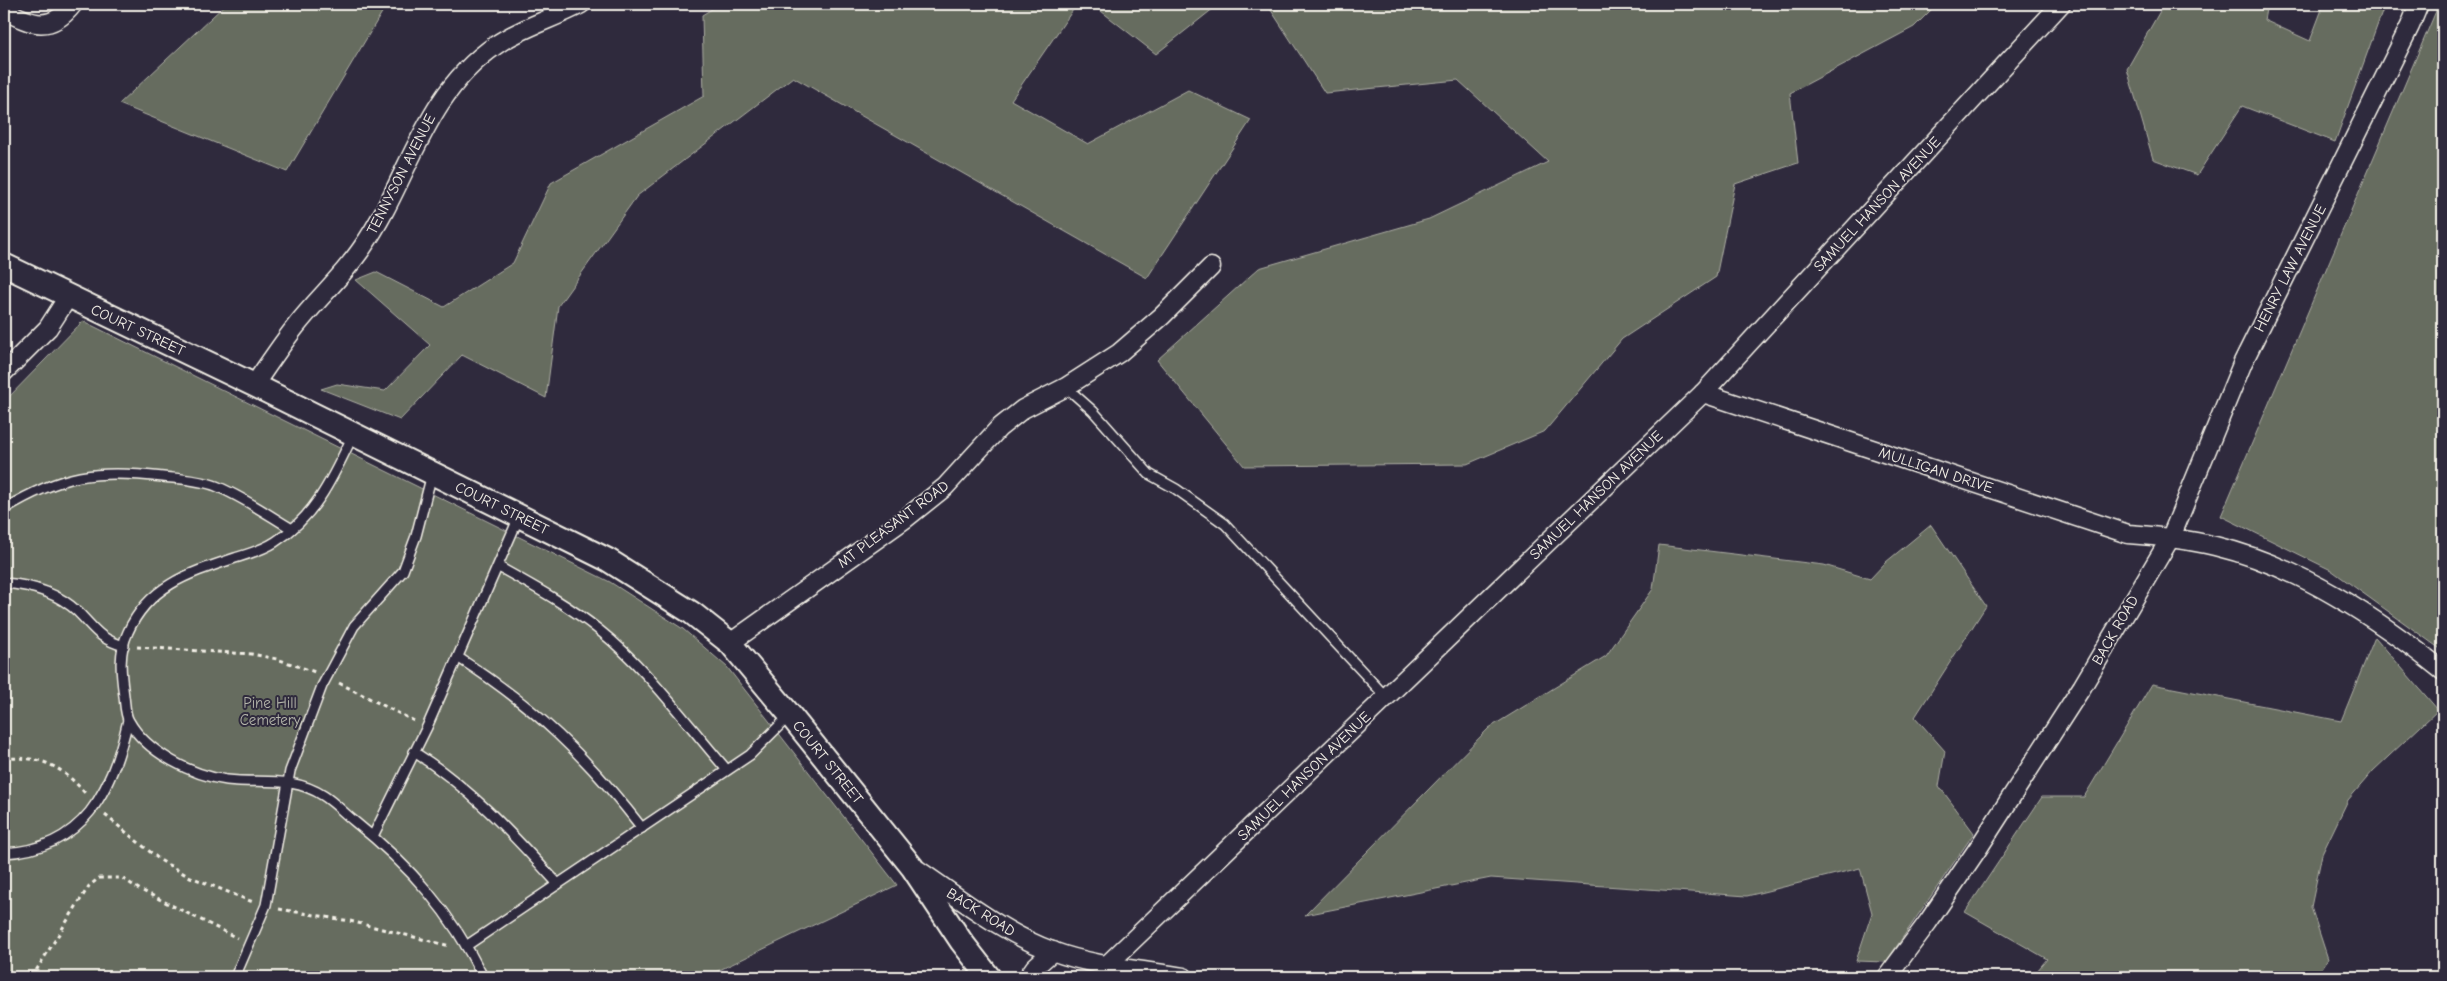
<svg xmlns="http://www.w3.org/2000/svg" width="2447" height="981" viewBox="0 0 2447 981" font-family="'Comic Neue',sans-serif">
  <rect width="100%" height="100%" fill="#2f2a3d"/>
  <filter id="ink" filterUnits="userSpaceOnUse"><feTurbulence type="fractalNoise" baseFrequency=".02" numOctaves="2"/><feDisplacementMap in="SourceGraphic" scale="10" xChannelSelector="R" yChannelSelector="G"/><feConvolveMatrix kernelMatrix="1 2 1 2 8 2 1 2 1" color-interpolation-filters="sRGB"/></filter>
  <g filter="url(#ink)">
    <g fill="#666c5f" stroke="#adaea4">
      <path d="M226,4H387L287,172L119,104Z"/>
      <path d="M720,4H1077L1011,100L1088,144L1188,90L1251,120L1147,278L793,77L637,196L558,306L546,398L462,355L400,420L321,389L337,384L385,391L430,345L356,280L376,272L444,307L513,263L551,183L704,96L702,15Z"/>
      <path d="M1092,4H1219L1156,54Z"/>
      <path d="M1267,4H1937L1914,27L1790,93L1798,163L1735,184L1716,277L1622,339L1545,431L1467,464L1244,466L1157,360L1259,268L1429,219L1548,162L1458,80L1325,93Z"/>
      <path d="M2164,4H2267L2264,20L2310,41L2324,4H2385L2335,142L2242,106L2197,175L2153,159L2127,69Z"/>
      <path d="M2439,4H2443V651L2331,570L2221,516Z"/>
      <path d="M83,321L610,582L683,629L727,667L897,885L705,977H4V402Z"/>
      <path d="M1931,525L1986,606L1915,717L1945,751L1939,786L1974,833L1886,962L1856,961L1872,913L1860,868L1747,896L1491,878L1305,915L1489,728L1606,656L1653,589L1659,545L1824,565L1870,579L1886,562Z"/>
      <path d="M2375,637L2438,710L2373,771L2348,800L2322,854L2311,907L2328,959L2316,977H2032L2047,959L1965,912L2042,797H2084L2152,684L2341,721Z"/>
    </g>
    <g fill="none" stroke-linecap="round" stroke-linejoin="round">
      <defs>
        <g id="service">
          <path d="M1066,387L1093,411L1149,474L1176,489L1225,524L1386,697"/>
          <path d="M353,435C333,477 316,516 275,542C263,550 248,554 235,558C190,573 149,585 128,632C118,653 121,674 124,696C125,703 125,715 129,721C146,752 193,776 227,780C261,784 292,775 324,796C335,803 344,813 354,821C410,866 451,912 483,977"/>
          <path d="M4,509C62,474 96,469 163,477C180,479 200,480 216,486C243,497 267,514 292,529"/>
          <path d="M499,567C533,586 568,605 599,630C648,669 686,723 727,770"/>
          <path d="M4,583C31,585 58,593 78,612C95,629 99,639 124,646"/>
          <path d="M459,658C534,706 587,757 642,828"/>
          <path d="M414,752C470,787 514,836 558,884"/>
          <path d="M373,836L427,727L519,517"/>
          <path d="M4,853C84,849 112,791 128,720"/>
          <path d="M466,946L750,755L790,715"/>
          <path d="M235,977L266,905L290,771L322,686L354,626L403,571L416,536L432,474"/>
        </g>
        <g id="minor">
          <path d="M4,10C32,25 51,33 73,4"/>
          <path d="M4,372L48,328L68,297"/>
          <path d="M254,385C268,365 281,345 296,326C317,299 343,276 362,248C410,179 422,96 496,45C522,27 553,19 581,4"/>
          <path d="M1703,393L2128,534C2157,536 2186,539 2215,546C2299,566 2377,618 2443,671"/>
          <path d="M730,643L905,519L945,487L999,428L1023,409L1066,387L1119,353L1162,316L1211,267"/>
          <path d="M918,870C961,899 1003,933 1052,951C1092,966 1142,970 1184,977"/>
          <path d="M1108,964L1703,393L2061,4"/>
          <path d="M1028,977L1035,967L1053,951"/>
          <path d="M1887,977L1928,922L1979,847L2082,687L2171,537L2243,362L2410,26L2419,4"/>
        </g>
        <path id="tertiary" d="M4,265L254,385L608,560L692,613L730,643L790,715L912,867L961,941L989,977"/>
      </defs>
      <use href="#service" stroke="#f4f1e8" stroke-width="12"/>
      <use href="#minor" stroke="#f4f1e8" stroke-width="21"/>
      <use href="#tertiary" stroke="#f4f1e8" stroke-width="26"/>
      <g stroke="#f4f1e8" stroke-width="3" stroke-dasharray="4 4" stroke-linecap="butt">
        <path d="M137,647L251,654L277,659L315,672"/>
        <path d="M339,683L416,722"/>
        <path d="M4,759C42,755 61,766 86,794"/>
        <path d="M105,815L160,860L188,876L253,902"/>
        <path d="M279,909L350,921L450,946"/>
        <path d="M32,977L89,886L99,878H122L139,889L237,938"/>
      </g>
      <use href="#service" stroke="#2f2a3d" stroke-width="9"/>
      <use href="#minor" stroke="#2f2a3d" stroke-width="18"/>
      <use href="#tertiary" stroke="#2f2a3d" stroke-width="22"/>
    </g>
  </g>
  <g text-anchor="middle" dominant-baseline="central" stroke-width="4" stroke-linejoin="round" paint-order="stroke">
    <g font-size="15" fill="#f4f1e8" stroke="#2f2a3d">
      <text transform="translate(401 174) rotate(-63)">TENNYSON AVENUE</text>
      <text transform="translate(1877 204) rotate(-47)">SAMUEL HANSON AVENUE</text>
      <text transform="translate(2290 268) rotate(-63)">HENRY LAW AVENUE</text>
      <text transform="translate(138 330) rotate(25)">COURT STREET</text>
      <text transform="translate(1936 470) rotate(18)">MULLIGAN DRIVE</text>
      <text transform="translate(1596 495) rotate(-44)">SAMUEL HANSON AVENUE</text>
      <text transform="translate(502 508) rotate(26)">COURT STREET</text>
      <text transform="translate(893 524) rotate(-37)">MT PLEASANT ROAD</text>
      <text transform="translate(2115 630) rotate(-60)">BACK ROAD</text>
      <text transform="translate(828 762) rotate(51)">COURT STREET</text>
      <text transform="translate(1304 776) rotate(-44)">SAMUEL HANSON AVENUE</text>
      <text transform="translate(981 912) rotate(32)">BACK ROAD</text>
    </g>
    <g font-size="15" fill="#b4b5aa" stroke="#2f2a3d">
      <text x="270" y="703">Pine Hill<tspan x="270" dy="17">Cemetery</tspan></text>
    </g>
  </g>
  <rect width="2447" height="981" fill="none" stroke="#2f2a3d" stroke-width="20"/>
  <rect x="10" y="10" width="2427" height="961" fill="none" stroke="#f4f1e8" stroke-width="2" filter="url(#ink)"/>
</svg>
